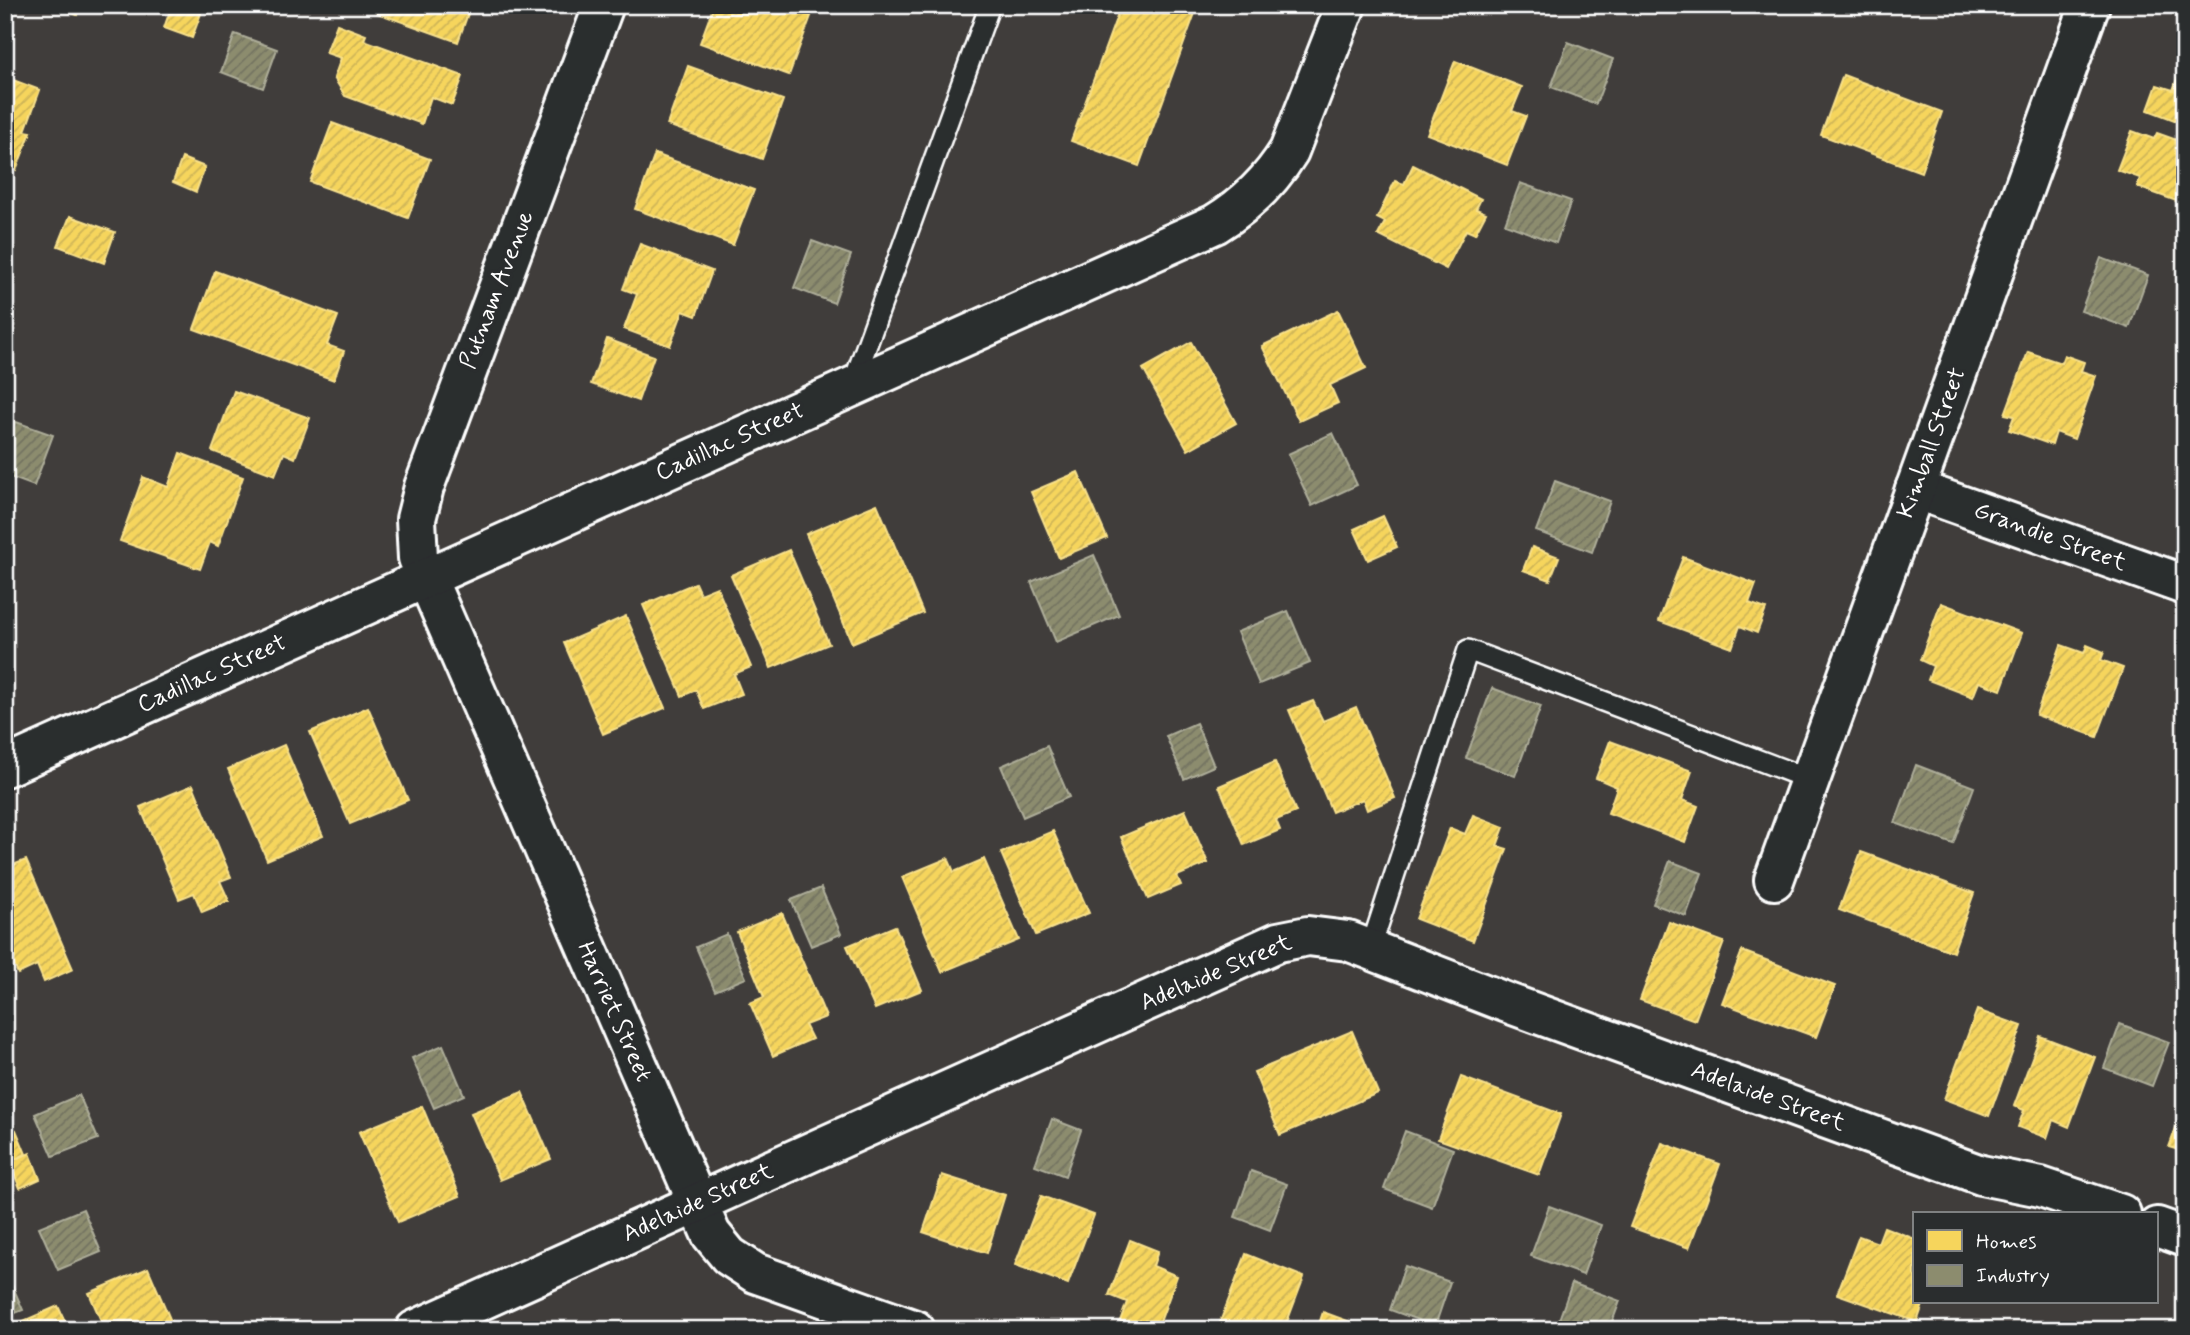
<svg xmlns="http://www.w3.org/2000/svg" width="2190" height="1335" viewBox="0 0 2190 1335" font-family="Mynerve,sans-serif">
  <defs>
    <pattern id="homes-hatch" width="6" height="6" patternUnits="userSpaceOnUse" patternTransform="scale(1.75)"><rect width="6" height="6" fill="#f6d55c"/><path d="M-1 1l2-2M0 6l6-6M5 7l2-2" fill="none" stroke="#ccb358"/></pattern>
    <pattern id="industry-hatch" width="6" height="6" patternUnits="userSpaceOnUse" patternTransform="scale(1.75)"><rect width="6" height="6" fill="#8c8c6e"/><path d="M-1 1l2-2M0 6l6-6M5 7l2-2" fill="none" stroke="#727260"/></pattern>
  </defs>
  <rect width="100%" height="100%" fill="#403d3b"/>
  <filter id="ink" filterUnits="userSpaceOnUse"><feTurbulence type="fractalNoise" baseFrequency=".0143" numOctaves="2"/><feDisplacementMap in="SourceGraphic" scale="14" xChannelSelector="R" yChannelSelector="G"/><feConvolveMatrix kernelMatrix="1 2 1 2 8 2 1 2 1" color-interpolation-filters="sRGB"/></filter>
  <g filter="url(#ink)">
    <g fill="url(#homes-hatch)" stroke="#f9e28d" stroke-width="2">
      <path d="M51,5H80L77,15Z"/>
      <path d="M172,5H204L192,38L164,28Z"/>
      <path d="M380,5H471L458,42L377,13Z"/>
      <path d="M714,5H781L811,16L789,75L700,43Z"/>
      <path d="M1121,5H1198L1139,166L1071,141Z"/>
      <path d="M337,24L366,35L364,40L463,76L452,105L431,97L422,124L345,96L334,78L341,58L326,53Z"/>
      <path d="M1455,61L1522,87L1512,111L1526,116L1507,165L1427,134Z"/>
      <path d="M2183,63L2185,64V124L2148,110L2157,85L2173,90Z"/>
      <path d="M688,66L783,100L762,159L667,125Z"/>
      <path d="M1843,75L1942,112L1921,172L1821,135Z"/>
      <path d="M13,80L40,90L25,131L31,132L16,170L5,166V98Z"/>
      <path d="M332,123L430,159L408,218L310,182Z"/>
      <path d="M2132,131L2154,139L2157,133L2185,143V204L2137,187L2140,178L2117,170Z"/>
      <path d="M655,154L754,190L733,245L635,209Z"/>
      <path d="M182,158L205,167L196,192L173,182Z"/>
      <path d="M1413,165L1481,199L1476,209L1486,213L1475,234L1466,230L1446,269L1378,235L1385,222L1377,218L1395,181L1404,184Z"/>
      <path d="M70,216L115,232L104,263L58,246Z"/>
      <path d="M640,244L712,271L696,316L683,311L670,346L624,329L637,294L623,289Z"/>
      <path d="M215,271L338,316L327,345L344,351L334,380L194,329Z"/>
      <path d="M1338,310L1366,368L1330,385L1338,403L1299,421L1262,346Z"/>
      <path d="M607,339L654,356L638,401L591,384Z"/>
      <path d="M1191,342L1236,423L1188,450L1143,369Z"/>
      <path d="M2028,352L2061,363L2064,355L2084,362L2081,371L2096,376L2074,439L2056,432L2052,445L2009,430L2014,416L2005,414Z"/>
      <path d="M234,391L310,418L295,458L284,453L275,475L212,451Z"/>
      <path d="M180,453L243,477L218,546L210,542L200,569L120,541L143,477L168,487Z"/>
      <path d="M1078,472L1107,538L1059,558L1031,492Z"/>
      <path d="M877,504L923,613L852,643L806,534Z"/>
      <path d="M1383,516L1397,547L1368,560L1354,529Z"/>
      <path d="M1532,547L1559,557L1550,580L1523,570Z"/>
      <path d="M789,550L829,644L771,668L731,575Z"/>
      <path d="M1683,557L1756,584L1749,603L1766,609L1757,633L1740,626L1732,648L1659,621Z"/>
      <path d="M695,583L700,594L717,587L751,667L734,674L742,694L704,709L696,690L682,696L643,605Z"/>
      <path d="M1941,603L2022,633L2001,690L1979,682L1973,697L1928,680L1933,666L1920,660Z"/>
      <path d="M626,616L665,708L603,734L564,643Z"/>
      <path d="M2061,645L2084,653L2087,645L2104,652L2101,660L2123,668L2097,737L2036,715Z"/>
      <path d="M1313,701L1323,721L1356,707L1395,798L1367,810L1363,799L1332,812L1289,710Z"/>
      <path d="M368,707L408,800L350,824L310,732Z"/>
      <path d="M1610,741L1692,771L1682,800L1698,806L1685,842L1608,813L1617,787L1596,778Z"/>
      <path d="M284,745L323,836L267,860L228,769Z"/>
      <path d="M1275,762L1296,812L1276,820L1280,830L1244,845L1219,786Z"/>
      <path d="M193,785L231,877L220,881L229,901L202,912L194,893L179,899L140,807Z"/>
      <path d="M1185,810L1208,863L1177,876L1181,885L1148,899L1121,837Z"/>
      <path d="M1473,815L1504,827L1497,846L1507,849L1473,941L1416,919L1450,828L1465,834Z"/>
      <path d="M1053,831L1089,913L1036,935L1001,853Z"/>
      <path d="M1861,852L1974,893L1953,952L1839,910Z"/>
      <path d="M948,858L954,872L984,859L1019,940L942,972L902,877Z"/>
      <path d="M26,860L73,969L44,982L37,965L18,974L5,945V868Z"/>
      <path d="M782,913L826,1017L805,1025L812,1039L773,1056L750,1003L764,997L737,932Z"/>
      <path d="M1669,922L1724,942L1695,1020L1640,1000Z"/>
      <path d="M895,926L922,990L875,1009L847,946Z"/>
      <path d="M1742,951L1835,986L1816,1037L1722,1003Z"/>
      <path d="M1977,1010L2022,1026L1989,1116L1944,1099Z"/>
      <path d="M1352,1031L1378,1093L1280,1135L1254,1072Z"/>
      <path d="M2040,1036L2095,1057L2069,1127L2053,1120L2047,1138L2018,1127L2024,1110L2014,1106Z"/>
      <path d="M1461,1077L1561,1114L1539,1175L1438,1139Z"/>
      <path d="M522,1092L551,1159L500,1180L471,1113Z"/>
      <path d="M2185,1103V1152L2169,1147Z"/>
      <path d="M422,1106L460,1196L398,1222L359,1132Z"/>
      <path d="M16,1130L26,1154L9,1162L5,1153V1134Z"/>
      <path d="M1662,1143L1720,1164L1689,1248L1630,1227Z"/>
      <path d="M30,1153L40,1179L20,1188L9,1162Z"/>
      <path d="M942,1175L1005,1195L987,1253L923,1232Z"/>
      <path d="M1041,1196L1094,1215L1068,1284L1015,1265Z"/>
      <path d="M1884,1227L1915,1239V1302H1924L1917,1322L1837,1294L1859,1236L1878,1243Z"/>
      <path d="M1130,1240L1158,1251L1153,1266L1177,1276L1157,1330H1144L1120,1321L1127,1302L1109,1295Z"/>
      <path d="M1246,1254L1304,1277L1284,1330H1217Z"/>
      <path d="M148,1268L173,1326L164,1330H105L89,1293Z"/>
      <path d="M58,1306L69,1330H5V1329Z"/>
      <path d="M1323,1312L1372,1330H1317Z"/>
    </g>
    <g fill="url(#industry-hatch)" stroke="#aeae9a" stroke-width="2">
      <path d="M235,34L277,49L263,88L221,72Z"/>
      <path d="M1568,42L1613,59L1596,104L1551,87Z"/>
      <path d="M1520,183L1571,201L1556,243L1505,224Z"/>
      <path d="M812,241L851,255L834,303L794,288Z"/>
      <path d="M2101,258L2148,275L2129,328L2081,311Z"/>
      <path d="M5,418L53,435L34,486L5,475Z"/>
      <path d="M1333,433L1357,485L1312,506L1288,454Z"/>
      <path d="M1555,481L1610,501L1592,552L1536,531Z"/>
      <path d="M1094,555L1119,615L1056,642L1031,582Z"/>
      <path d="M1288,611L1310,663L1259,684L1237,632Z"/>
      <path d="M1492,688L1541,706L1515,776L1466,758Z"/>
      <path d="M1196,723L1214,766L1184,779L1166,736Z"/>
      <path d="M1047,746L1069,797L1023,817L1001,766Z"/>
      <path d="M1916,765L1974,787L1953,844L1895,823Z"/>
      <path d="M1670,861L1702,873L1686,916L1653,904Z"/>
      <path d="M821,888L841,934L811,946L791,900Z"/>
      <path d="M727,934L746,978L715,991L696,947Z"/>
      <path d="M2120,1024L2169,1042L2152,1086L2104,1068Z"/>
      <path d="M443,1045L464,1095L434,1108L412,1058Z"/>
      <path d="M79,1095L98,1139L53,1156L35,1114Z"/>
      <path d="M1052,1119L1081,1130L1065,1176L1035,1165Z"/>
      <path d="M1405,1131L1453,1149L1432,1207L1384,1189Z"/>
      <path d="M1251,1171L1287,1184L1270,1230L1235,1217Z"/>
      <path d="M1549,1206L1601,1225L1583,1275L1531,1256Z"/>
      <path d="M83,1209L101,1252L58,1270L39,1227Z"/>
      <path d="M1405,1266L1450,1282L1435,1326L1390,1310Z"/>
      <path d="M5,1269L23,1310L5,1317Z"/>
      <path d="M1572,1283L1620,1301L1609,1330L1556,1328Z"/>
    </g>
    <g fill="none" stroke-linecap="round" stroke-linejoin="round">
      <defs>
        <g id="service">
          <path d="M852,386L990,5"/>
          <path d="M1370,950L1468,650L1811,780"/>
        </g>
        <g id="minor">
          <path d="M604,5L424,487L416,519L418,558L711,1234L729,1256L755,1273L915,1330"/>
          <path d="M1915,489L2185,585"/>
          <path d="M5,767L1215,224C1246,205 1270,182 1289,151L1346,5"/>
          <path d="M1774,880L2090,5"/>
          <path d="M2157,1227L2185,1237"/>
          <path d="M415,1330L1278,942L1308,936L1348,941L1505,1002L1981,1175L2041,1187L2121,1214"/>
        </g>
      </defs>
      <use href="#service" stroke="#fff" stroke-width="24"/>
      <use href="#minor" stroke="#fff" stroke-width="44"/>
      <use href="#service" stroke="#2a2d2e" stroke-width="19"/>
      <use href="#minor" stroke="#2a2d2e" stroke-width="38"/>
    </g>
  </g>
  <g text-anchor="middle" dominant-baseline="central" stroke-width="7" stroke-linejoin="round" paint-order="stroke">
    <g font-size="24" fill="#fff" stroke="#2a2d2e">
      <text transform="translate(497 290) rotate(-69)">Putnam Avenue</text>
      <text transform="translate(730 442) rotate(-24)">Cadillac Street</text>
      <text transform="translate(1932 443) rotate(-70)">Kimball Street</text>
      <text transform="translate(2050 537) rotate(20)">Grandie Street</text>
      <text transform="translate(212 674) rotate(-24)">Cadillac Street</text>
      <text transform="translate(1216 973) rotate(-23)">Adelaide Street</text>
      <text transform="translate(614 1012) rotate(66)">Harriet Street</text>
      <text transform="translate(1768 1097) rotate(20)">Adelaide Street</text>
      <text transform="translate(698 1203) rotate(-24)">Adelaide Street</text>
    </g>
  </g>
  <rect width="2190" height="1335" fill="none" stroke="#2a2d2e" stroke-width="28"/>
  <rect x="14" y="14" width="2162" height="1307" fill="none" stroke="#fff" stroke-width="2.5" filter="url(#ink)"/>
  <rect x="1913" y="1212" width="245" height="91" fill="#2a2d2e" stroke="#7f8182" stroke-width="2"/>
  <rect x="1927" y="1230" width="35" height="21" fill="#f6d55c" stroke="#7f8182" stroke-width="2"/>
  <text x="1976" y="1248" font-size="21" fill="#ffffff">Homes</text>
  <rect x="1927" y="1265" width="35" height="21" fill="#8c8c6e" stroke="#7f8182" stroke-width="2"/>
  <text x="1976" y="1282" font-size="21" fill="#ffffff">Industry</text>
</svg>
